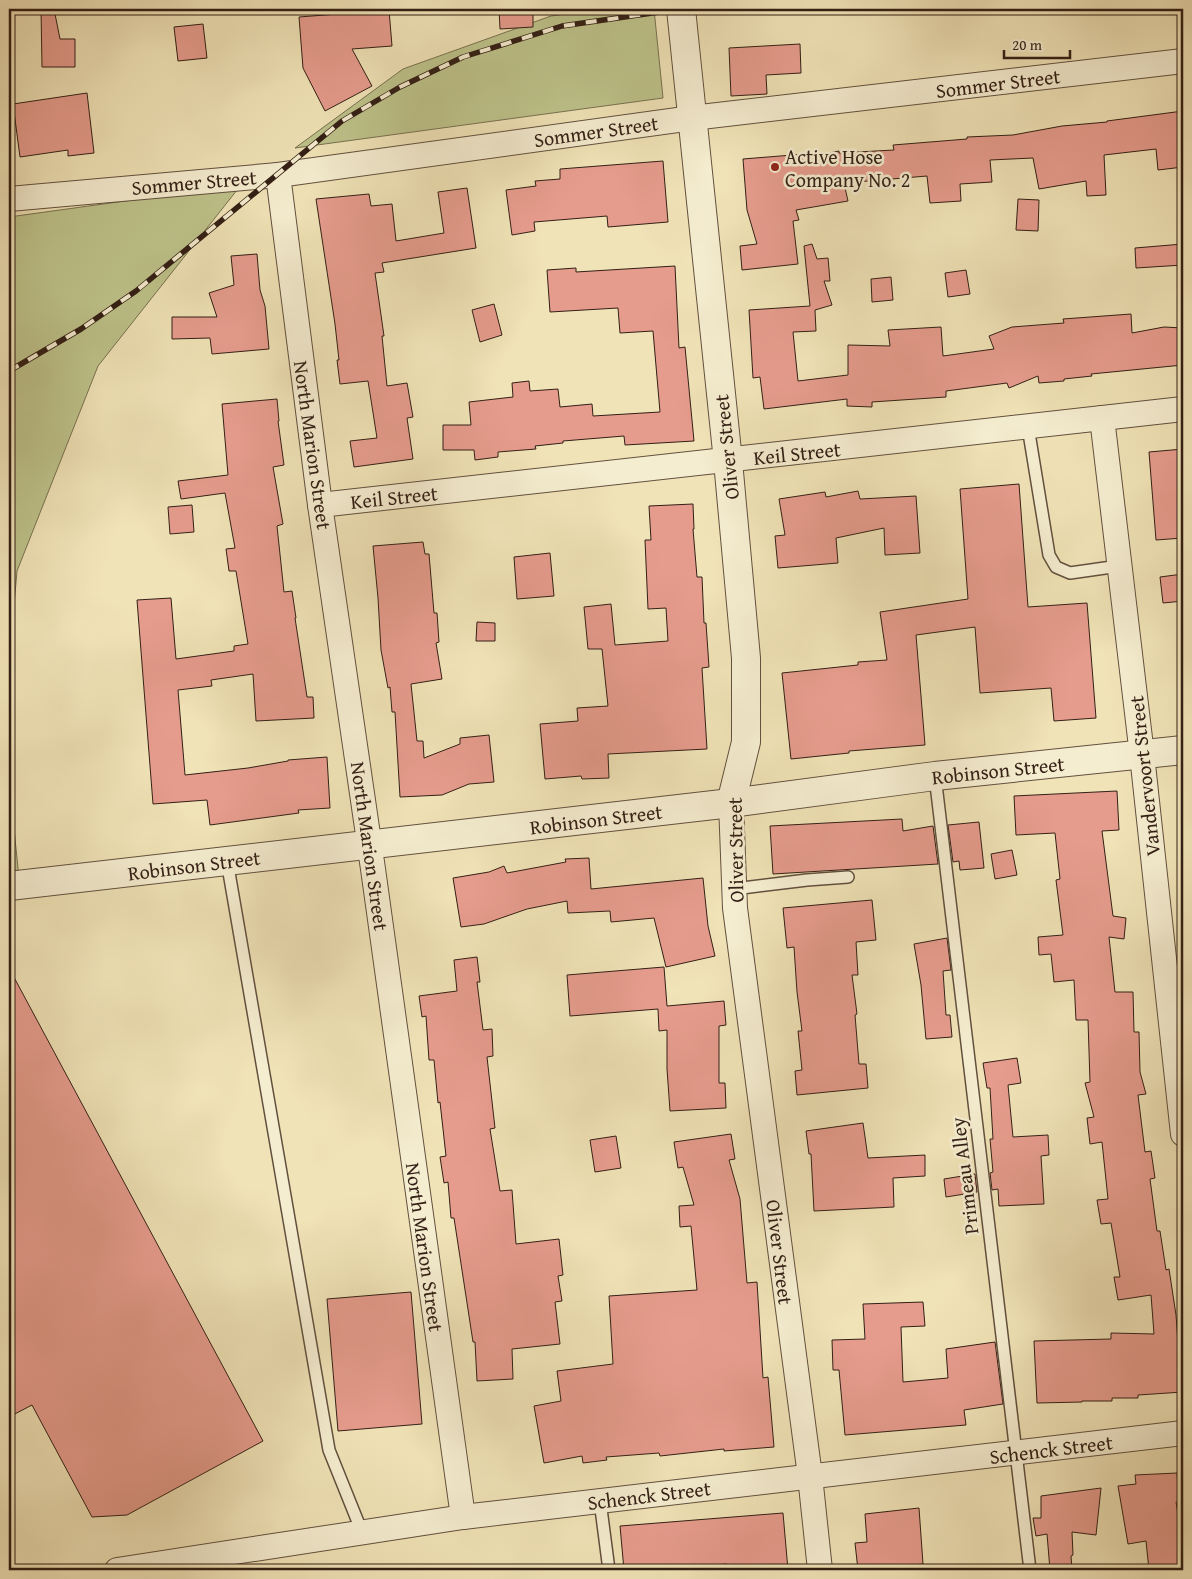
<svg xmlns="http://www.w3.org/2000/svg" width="1192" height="1579" viewBox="0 0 1192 1579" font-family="'Gentium Book Plus',serif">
  <rect width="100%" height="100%" fill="#f0e3b7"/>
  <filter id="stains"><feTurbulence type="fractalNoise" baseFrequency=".004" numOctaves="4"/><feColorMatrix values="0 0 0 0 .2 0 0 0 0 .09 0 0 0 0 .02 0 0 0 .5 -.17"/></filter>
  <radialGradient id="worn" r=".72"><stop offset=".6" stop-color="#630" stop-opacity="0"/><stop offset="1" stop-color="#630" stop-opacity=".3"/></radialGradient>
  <g fill="#bec38b" stroke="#787150">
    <path d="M602,9H654L663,98L295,148L403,69L551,16Z"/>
    <path d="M241,185L98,366L17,571L9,661V217Z"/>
    <path d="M9,779L21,898L9,900Z"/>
  </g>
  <g fill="#e69c8d" stroke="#331f15">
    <path d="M41,9H54L60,39H75V67H42Z"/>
    <path d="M499,9H533V27L500,29Z"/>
    <path d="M389,10L392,46L352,49L372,86L325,111L303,68L299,17Z"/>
    <path d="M203,24L207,58L178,61L174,27Z"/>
    <path d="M800,44L801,73L766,75L767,94L731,96L729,48Z"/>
    <path d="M87,93L94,153L68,156V150L20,157L13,104Z"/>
    <path d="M1183,111V167L1158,170L1156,149L1104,155L1106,195L1087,196L1086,181L1039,189L1033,158L990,160L992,182L960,184L961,201L930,203L927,176L844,183L848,201L796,210L799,220L793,221L798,264L742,270L740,246L757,244L747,210L743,159L805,154V158L839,151V153L894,150L893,145L967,139V137L1013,135L1062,126L1107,122V121Z"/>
    <path d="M663,161L668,222L608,227L607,216L534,222L535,231L512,235L506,190L536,186L535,181L560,179V169Z"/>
    <path d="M467,188L476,248L382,263L384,272L375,273L384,336H382L387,386L407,383L413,417L407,418L413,459L354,467L350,441L377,438L368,381L340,384L337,360H339L335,324L316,199L369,194L371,206L392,204L396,241L444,233L438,192Z"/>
    <path d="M1018,199L1039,200L1038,231L1016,230Z"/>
    <path d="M812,244L817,259L828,258L830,281H824L832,305L815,310L816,331L793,332L798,381L848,375V345L890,346L888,330L941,327L943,356L994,349L989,336L1012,327L1064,323L1063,319L1131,314L1132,333L1164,327L1183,328V365L1091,374L1092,376L1064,379V381L1039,383L1038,376L1009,388L1007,383L946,391V397L872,402V407L847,406V399L764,409L760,377L753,378L749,310L810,306L804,246Z"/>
    <path d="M1183,244V265L1136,268L1135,248Z"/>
    <path d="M257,254L260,290L265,306L269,349L212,354L210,338L172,339V317H217L209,293L234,285L231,256Z"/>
    <path d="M675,266L679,348L685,347L694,441L625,445L624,436L563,441V443L535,446L536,449L498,452V457L475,460L474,450H443V425H471L469,402L513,397L512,383L529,381L530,391L558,389L560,407L592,404L593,416L660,412L653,331L620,333L618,308L550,312L547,270L576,268V272Z"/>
    <path d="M966,270L970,294L948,297L945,273Z"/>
    <path d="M891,277L893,300L872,302L871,279Z"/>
    <path d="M494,304L502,335L480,342L472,310Z"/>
    <path d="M277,399L279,421H278L284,465L273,467L283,524L277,526L284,592L292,591L296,618H295L307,697H313L314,718L256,721L253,674L211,680L212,686L178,690L185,775L248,768L288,761V760L327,757L330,808L298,810L299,813L210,825L207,800L153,804L137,600L171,598L176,659L234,651V646L248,644L236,571H229L226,549L235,548L225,493L181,499L178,481L228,475L222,404Z"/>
    <path d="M1183,449V538L1156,540L1149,452Z"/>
    <path d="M1019,484L1028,607L1087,603L1096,718L1054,721L1051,688L980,693L975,627L916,635L925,745L849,751V753L791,759L782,673L858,665V662L887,660L880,612L968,599L960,489Z"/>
    <path d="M858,491L860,499L916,496L920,553L885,555L884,528L836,538L838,563L778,568L775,536L785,535L779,499L825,492L826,497Z"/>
    <path d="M693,504L694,529H693L697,577H702L704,623H706L709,667L702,668L707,749L608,754L609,778L582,779L581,776L545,779L540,724L578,721L577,708L608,706L602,649H588L584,607L611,604L615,645L668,641L666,608L648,609L645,540H651L649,506Z"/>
    <path d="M192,505L194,532L170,534L168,507Z"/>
    <path d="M423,542L425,554H429L434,613H437L439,642L436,643L442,679L411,684L417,741H423L424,758L460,744V738L489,735L494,782L469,784L442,795L400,797L395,712H392L390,687L388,688L381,650L378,598L373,546Z"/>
    <path d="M550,553L554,596L517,599L514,557Z"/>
    <path d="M1183,574V601L1163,603L1160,577Z"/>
    <path d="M477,622L495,623V641H476Z"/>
    <path d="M1117,791L1119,830L1102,831L1113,916L1126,918L1124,939L1109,937L1115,992H1133L1134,1032H1139L1140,1072L1146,1094L1138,1095L1145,1152L1151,1151L1155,1178L1150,1179L1157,1231H1160L1166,1270L1169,1269L1176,1315L1179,1356L1183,1355V1392L1138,1395V1398H1112V1401H1082V1402L1037,1403L1034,1341L1111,1339V1333L1154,1334L1151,1295L1118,1300L1114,1277H1120L1111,1223L1101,1224L1097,1200L1108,1199L1102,1142L1090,1144L1087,1118L1094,1117L1085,1083L1090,1082L1088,1020H1076L1074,980L1054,982L1051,954L1039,955L1038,937L1063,935L1056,880L1060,879L1055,833L1016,835L1014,796Z"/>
    <path d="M902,819L903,831L933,826L938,864L773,874L770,826Z"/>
    <path d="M979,822L984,868L960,870L959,861L953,862L948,825Z"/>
    <path d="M1012,850L1017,875L995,879L991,854Z"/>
    <path d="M589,858L591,889L703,878L708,926L715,956L666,967L654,918L611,922L610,911L568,913L567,901L527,909L484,924L461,927L453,878L489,872L504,866L507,873L566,862L565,859Z"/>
    <path d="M872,900L876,940L856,942L858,975H852L857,1014L855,1015L859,1064H866L868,1088L797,1095L795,1071L802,1070L798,1031H802L797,992L794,947L787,948L783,908Z"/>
    <path d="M947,938L951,970L943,971L946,1015H950L952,1037L926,1039L921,985L914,944Z"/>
    <path d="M477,957L480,982H477L483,1030L492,1029L493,1056L487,1057L495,1128L490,1129L500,1191L512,1190L516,1244L559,1239L563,1275L558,1276L562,1301L555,1302L560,1344L512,1349L513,1379L477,1381L475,1342H473L454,1218H451L448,1182L444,1183L440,1157L446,1156L440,1102L438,1103L434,1060H429L426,1016L422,1017L419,996L457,991L454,960Z"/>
    <path d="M664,967L667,1006L724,1001L726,1025L719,1026V1083H725L726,1108L670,1111L667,1069V1030L659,1031L658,1009L570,1016L567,975Z"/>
    <path d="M9,968L263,1441L127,1515L92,1517L32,1405L9,1417Z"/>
    <path d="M1017,1058L1021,1083L1008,1085L1013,1137L1048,1135L1049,1155L1041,1156L1044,1204L999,1206L998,1189L992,1190L990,1173L993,1172L990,1139H993L990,1088H987L983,1063Z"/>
    <path d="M863,1123L868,1158L925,1155V1176L893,1178L894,1207L814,1211L811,1154H809L806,1131Z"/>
    <path d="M731,1134L735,1159L729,1160L740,1199L747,1283L757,1282L763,1378L768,1377L774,1447L724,1451V1449L660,1456L659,1453L606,1457L607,1460L583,1463L582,1456L544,1463L534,1406L561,1401L557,1371L613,1364L609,1296L697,1290L691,1226L680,1227L679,1206L694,1205L683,1167L678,1168L674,1142Z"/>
    <path d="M616,1136L621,1168L595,1172L590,1140Z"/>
    <path d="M975,1174L977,1192L946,1197L944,1179Z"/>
    <path d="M411,1292L422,1424L338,1431L327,1299Z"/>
    <path d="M923,1302L925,1326L901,1327L903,1382L948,1378L946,1349L995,1342L1003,1404L964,1410L966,1425L845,1435L839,1370H833L832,1340L865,1339L863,1304Z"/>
    <path d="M1177,1473L1179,1502H1176L1183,1544V1569L1149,1570L1146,1541L1128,1544L1118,1486L1136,1484L1135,1475Z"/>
    <path d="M1101,1488L1096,1535L1072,1532L1073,1555L1071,1556L1072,1570H1050L1047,1534L1036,1536L1033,1518H1041V1496Z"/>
    <path d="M919,1508L923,1564L858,1570L855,1543L867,1542L865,1514Z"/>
    <path d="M783,1513L788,1570H727V1564L648,1570H624L620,1526Z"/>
  </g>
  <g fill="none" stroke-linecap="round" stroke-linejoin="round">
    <defs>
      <g id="service">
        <path d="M1028,427L1049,555L1056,567L1070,573L1119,566"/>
        <path d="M935,776L1030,1570"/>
        <path d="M227,861L329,1450L362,1532"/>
        <path d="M734,889L807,880L848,877"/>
        <path d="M600,1501L609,1570"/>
      </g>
      <g id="minor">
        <path d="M278,175L320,505L373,869L463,1517"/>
        <path d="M9,199L278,175L692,118L1183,61"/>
        <path d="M1102,418L1142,755L1183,1134"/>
        <path d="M320,505L1183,409"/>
        <path d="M731,803L735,908L810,1476L820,1570"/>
        <path d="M117,1570L463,1517L1183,1433"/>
      </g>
      <g id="tertiary">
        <path d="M681,9L728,461L746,658V742L731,803"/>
        <path d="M9,886L731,803L935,776L1183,750"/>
      </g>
    </defs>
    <use href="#service" stroke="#62503e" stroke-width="14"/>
    <use href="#minor" stroke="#62503e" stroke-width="26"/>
    <use href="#tertiary" stroke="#62503e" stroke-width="30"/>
    <use href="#service" stroke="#f5edd0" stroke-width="11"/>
    <use href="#minor" stroke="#f5edd0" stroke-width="24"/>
    <use href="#tertiary" stroke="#f5edd0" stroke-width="28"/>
    <defs>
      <path id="rail" d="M9,371L81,329L136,291L342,121L400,87L463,57L562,26L680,9"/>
    </defs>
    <use href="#rail" stroke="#331f15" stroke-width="5.5"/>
    <use href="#rail" stroke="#f5edd0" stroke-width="4" stroke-dasharray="11" stroke-linecap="butt"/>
  </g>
  <circle fill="#8f2418" stroke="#f5edd0" stroke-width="2" cx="775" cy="167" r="5"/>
  <g text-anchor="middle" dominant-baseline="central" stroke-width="5" stroke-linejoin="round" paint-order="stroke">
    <g font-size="20" fill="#331f15" stroke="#f5edd0">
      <text transform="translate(998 83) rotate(-7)">Sommer Street</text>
      <text transform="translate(596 131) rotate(-8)">Sommer Street</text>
      <text transform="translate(194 182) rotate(-5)">Sommer Street</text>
      <text transform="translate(313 445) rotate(82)">North Marion Street</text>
      <text transform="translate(726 447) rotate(-96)">Oliver Street</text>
      <text transform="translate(797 453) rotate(-6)">Keil Street</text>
      <text transform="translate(394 497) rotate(-6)">Keil Street</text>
      <text transform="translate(998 770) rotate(-6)">Robinson Street</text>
      <text transform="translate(1144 776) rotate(-96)">Vandervoort Street</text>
      <text transform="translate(596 819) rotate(-7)">Robinson Street</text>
      <text transform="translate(370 846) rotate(82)">North Marion Street</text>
      <text transform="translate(735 850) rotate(-91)">Oliver Street</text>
      <text transform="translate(194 865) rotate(-7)">Robinson Street</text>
      <text transform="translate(964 1176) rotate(-97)">Primeau Alley</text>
      <text transform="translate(425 1247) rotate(82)">North Marion Street</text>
      <text transform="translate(780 1252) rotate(83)">Oliver Street</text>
      <text transform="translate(1051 1449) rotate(-7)">Schenck Street</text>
      <text transform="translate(649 1495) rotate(-7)">Schenck Street</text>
    </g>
    <g font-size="20" fill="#331f15" stroke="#f5edd0" text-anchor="start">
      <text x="785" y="156">Active Hose<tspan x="785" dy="23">Company No. 2</tspan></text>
    </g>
  </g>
  <rect width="1192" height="1579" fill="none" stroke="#f0e3b7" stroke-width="30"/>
  <rect x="10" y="10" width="1172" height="1559" fill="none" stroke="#331f15" stroke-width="2.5"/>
  <rect x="15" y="15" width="1162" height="1549" fill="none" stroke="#331f15"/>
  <path d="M1004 50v8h66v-8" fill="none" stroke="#331f15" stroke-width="2.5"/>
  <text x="1012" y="50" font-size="15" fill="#331f15" stroke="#f5edd0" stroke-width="4" paint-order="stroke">20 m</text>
  <rect width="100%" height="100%" filter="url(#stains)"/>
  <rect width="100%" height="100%" fill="url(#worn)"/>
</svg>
